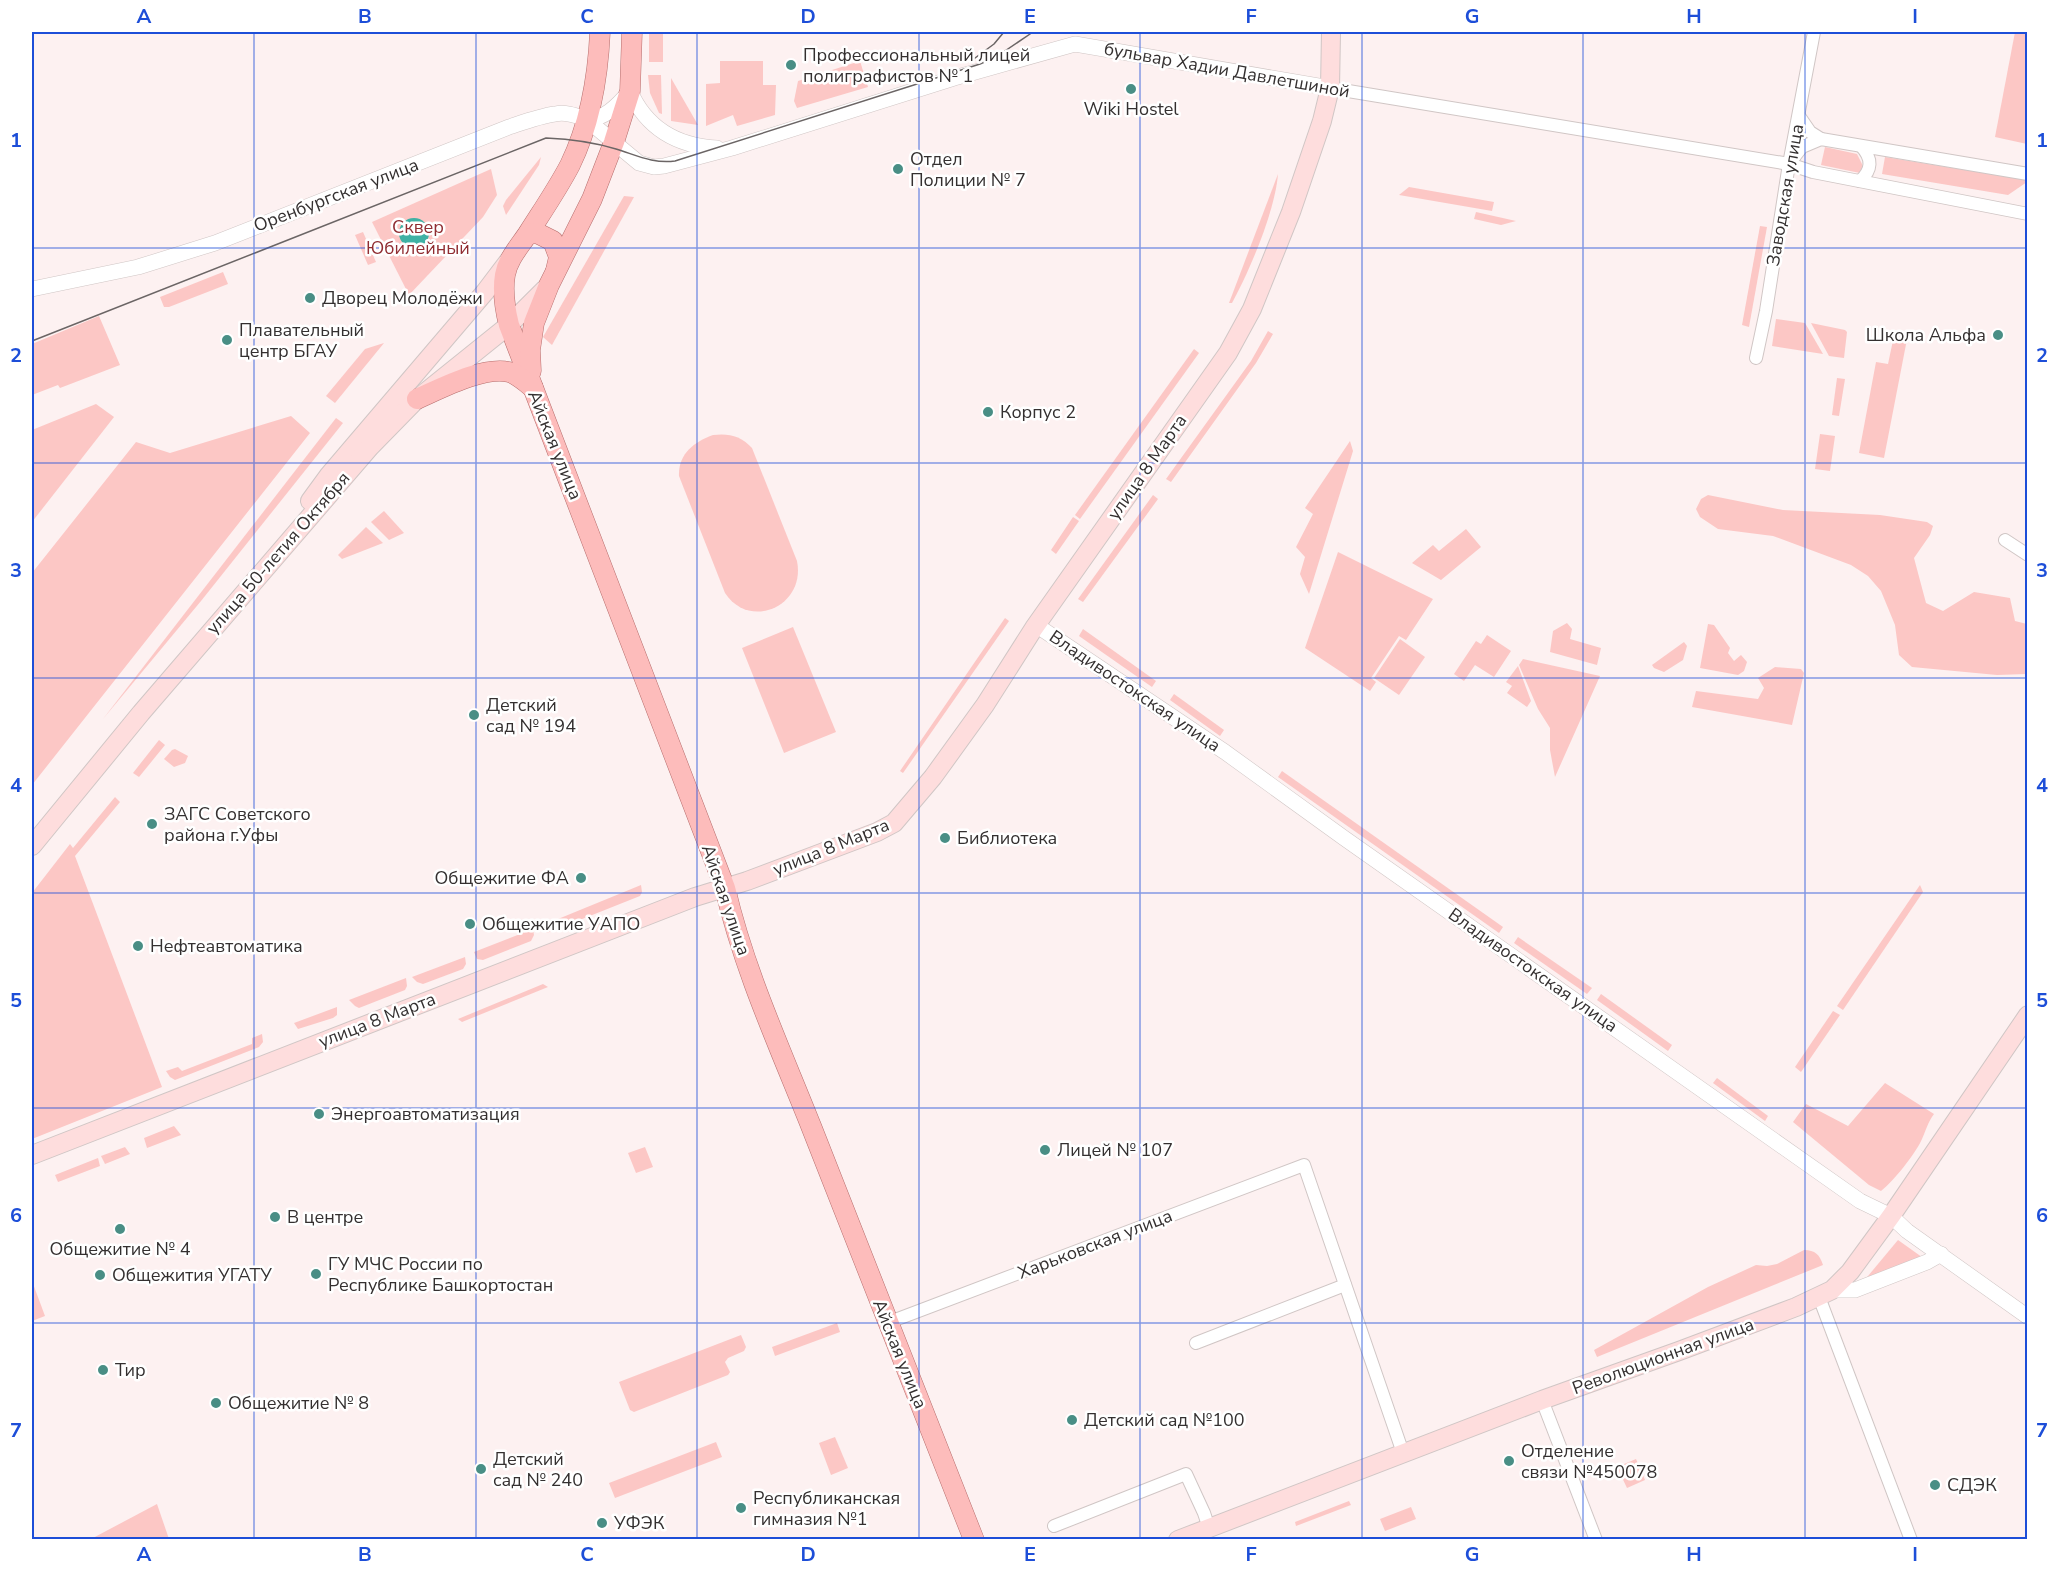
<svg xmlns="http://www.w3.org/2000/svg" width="2059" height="1571" viewBox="0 0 2059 1571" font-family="'Nunito Sans',sans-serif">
  <rect width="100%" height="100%" fill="#fdf1f1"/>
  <g fill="#fcc7c5">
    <rect x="649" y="32" width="14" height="30"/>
    <path d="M2015,32H2027V144L1995,137Z"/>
    <path d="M720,61H763V85H776L775,115L737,126L733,115L706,126V84L720,83Z"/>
    <path d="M860,61L868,87L797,108L794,101L798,81Z"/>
    <path d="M648,75H661L662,114L659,113L650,93Z"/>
    <path d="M671,78L698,125L671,121Z"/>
    <path d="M1825,147L1857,154L1863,166L1860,173L1821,165Z"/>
    <path d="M541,157L539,165L506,215L503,206L506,200Z"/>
    <path d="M1885,157L2027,180V182L2008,195L1882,174Z"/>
    <path d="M491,169L497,195L483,217L409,295L372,222Z"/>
    <path d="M1278,174C1275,211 1250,270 1232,303H1229Z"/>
    <path d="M1409,187L1494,202L1492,211L1399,195Z"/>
    <path d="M624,196L634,197L552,345L543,337Z"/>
    <path d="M1476,212L1516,221L1501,225L1474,219Z"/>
    <path d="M1760,226L1767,227L1749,327L1742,325Z"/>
    <path d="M363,232L376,262L368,265L355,235Z"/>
    <path d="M223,272L228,284L169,307H164L160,297Z"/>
    <path d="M99,316L120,365L60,388L58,385L32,395V344Z"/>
    <path d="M1776,319L1805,323L1823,354L1772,346Z"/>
    <path d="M1811,323L1845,330L1847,332L1844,358L1829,356Z"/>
    <path d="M1268,331L1273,334L1256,363L1171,482L1166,479L1251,361Z"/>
    <path d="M1895,331L1908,334L1884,458L1859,453L1876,362L1888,364Z"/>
    <path d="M384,343L335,403L326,396L365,349Z"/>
    <path d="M1194,349L1199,353L1080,519L1075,515Z"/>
    <path d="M1837,378L1845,379L1839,416L1832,415Z"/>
    <path d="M96,404L114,417L32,522V430Z"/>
    <path d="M291,416L310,433L32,785V573L136,442L170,453Z"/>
    <path d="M336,418L343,423L201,601L103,719Z"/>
    <path d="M1820,434L1835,436L1830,471L1815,469Z"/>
    <path d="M713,435C729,433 741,436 752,448L797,561C806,606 750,631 725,593L679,476C678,454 694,442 713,435Z"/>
    <path d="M1350,441L1353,451L1309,594L1300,574L1305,557L1296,547L1313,514L1305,508Z"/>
    <path d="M1153,495L1158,499L1083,602L1078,599Z"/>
    <path d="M1708,495L1783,510L1880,515L1927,522L1933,526L1930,535L1914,558L1926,603L1943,611L1974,592L2010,598L2015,621L2027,624V674L1997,675L1912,667L1899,655L1895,625L1881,591L1868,576L1851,565L1773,536L1718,529L1700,517L1696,509L1701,499Z"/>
    <path d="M384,511L404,533L389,540L371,522Z"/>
    <path d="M1073,517L1079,521L1056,554L1051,550Z"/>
    <path d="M366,527L383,543L342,559L338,555Z"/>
    <path d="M1466,529L1481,547L1441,580L1412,563L1433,545L1439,551Z"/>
    <path d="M1338,552L1433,599L1406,640L1399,636L1371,678L1376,682L1370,691L1305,648Z"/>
    <path d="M1005,618L1009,621L903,773L900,771Z"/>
    <path d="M1567,623L1572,629L1570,639L1601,648L1597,665L1550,652L1553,631Z"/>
    <path d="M1708,624L1714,625L1730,648L1728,653L1734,661L1741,655L1747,662L1744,671L1738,675L1700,668Z"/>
    <path d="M793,627L836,732L784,753L742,648Z"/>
    <path d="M1083,629L1156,681L1152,687L1079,636Z"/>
    <path d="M1487,635L1511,651L1494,677L1475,665L1464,681L1454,674L1476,641L1481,644Z"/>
    <path d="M1400,639L1425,657L1399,695L1374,678Z"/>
    <path d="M1684,642L1687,646L1683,660L1664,672L1654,668L1652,665Z"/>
    <path d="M1523,659L1600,676L1555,777L1550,750V728L1538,709L1519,665Z"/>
    <path d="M1518,666L1531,701L1527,707L1507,693L1512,686L1506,682Z"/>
    <path d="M1775,667L1801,669L1804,673L1792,725L1692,707L1696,691L1758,699L1764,688L1758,678Z"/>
    <path d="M1174,694L1224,730L1220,736L1170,700Z"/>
    <path d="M159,740L165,745L139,777L133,773Z"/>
    <path d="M175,749L188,756L185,763L174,767L164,759L172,750Z"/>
    <path d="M1282,771L1503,927L1499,933L1278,777Z"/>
    <path d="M115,797L120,802L75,856L162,1087L32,1139V893L70,844L73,848Z"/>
    <path d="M641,885L642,892L640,896L547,933L541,926Z"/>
    <path d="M1920,885L1923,892L1843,1010L1837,1006Z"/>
    <path d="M533,929L534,935L531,941L483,960L477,959L474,952Z"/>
    <path d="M1518,937L1592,988L1587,994L1514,943Z"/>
    <path d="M465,957L466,964L463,969L423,984L417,982L412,977Z"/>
    <path d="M406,978L407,986L405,990L359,1008L355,1006L349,1000Z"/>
    <path d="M543,984L548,987L462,1022L458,1019Z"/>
    <path d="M1601,994L1672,1045L1668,1051L1597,1000Z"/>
    <path d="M337,1007V1015L333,1018L298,1029L294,1023Z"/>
    <path d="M1833,1011L1840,1015L1801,1072L1795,1067Z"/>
    <path d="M262,1034L263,1042L259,1047L175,1080L170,1077L166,1071L178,1067L182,1071L252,1044V1038Z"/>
    <path d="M1717,1078L1768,1116L1765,1121L1713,1083Z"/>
    <path d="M1885,1083L1934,1114C1928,1122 1926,1130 1922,1139C1916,1153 1893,1182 1881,1191L1869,1185L1793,1122L1806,1104L1848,1126Z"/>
    <path d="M174,1126L181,1135L147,1148L144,1138Z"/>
    <path d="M125,1147L130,1154L105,1164L101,1156Z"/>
    <path d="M645,1147L653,1167L636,1173L628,1153Z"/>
    <path d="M98,1158L100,1166L58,1182L55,1175Z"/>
    <path d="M1898,1240L1926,1260L1863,1282Z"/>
    <path d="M1804,1250C1815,1250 1820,1255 1823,1265L1597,1357L1594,1350L1708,1287L1756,1265L1767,1266L1777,1264Z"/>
    <path d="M32,1281L45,1316L32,1321Z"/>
    <path d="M837,1323L840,1332L775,1356L772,1347Z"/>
    <path d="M741,1335L746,1347L744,1351L728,1358L725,1362L730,1372L728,1375L634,1412L630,1410L619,1382Z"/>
    <path d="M835,1437L848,1468L831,1475L819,1443Z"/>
    <path d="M716,1442L722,1457L615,1498L609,1483Z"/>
    <path d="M1636,1459L1645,1480L1627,1488L1617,1467Z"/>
    <path d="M1349,1501L1351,1505L1296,1526L1295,1522Z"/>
    <path d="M157,1504L169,1539H91Z"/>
    <path d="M1411,1507L1416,1519L1385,1531L1380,1519Z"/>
  </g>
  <circle fill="#3fb1a4" cx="414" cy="233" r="15"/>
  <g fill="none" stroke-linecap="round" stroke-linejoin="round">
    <defs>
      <g id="minor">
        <path d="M1330,88L1789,164L1813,172L2028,214"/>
        <path d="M1799,116L1810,132L1821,139"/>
        <path d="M1791,161L1802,147L1821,139L2028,174"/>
        <path d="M1860,181C1872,170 1873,159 1861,146"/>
        <path d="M1756,358L1766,311L1789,164L1814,32"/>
        <path d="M2005,540L2028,555"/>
        <path d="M1819,1297L1911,1540"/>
        <path d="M887,1323L1304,1165L1403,1453"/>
        <path d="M1196,1343L1345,1285"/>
        <path d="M1542,1400L1596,1540"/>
        <path d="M1054,1526L1186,1474L1204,1513L1209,1528"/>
      </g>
      <g id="tertiary">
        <path d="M586,119L639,163L654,167L664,166L732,148L954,78L1075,44L1330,88"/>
        <path d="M32,289L138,267L215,243L509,127C524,122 540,116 555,114C565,112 574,115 583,118C602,123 619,104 630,91C646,128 677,146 717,148"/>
        <path d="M1036,625L1225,752L1344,838L1860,1201L1891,1216L1907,1231L2028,1317"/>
        <path d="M1832,1290H1855L1927,1262L1941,1254"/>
      </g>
      <g id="secondary">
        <path d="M310,501L329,475L485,292L510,259"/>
        <path d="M32,846L141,713L370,447L417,399L509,325L545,289"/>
        <path d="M32,1155L695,897L747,881L877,832L894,823L933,777L985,705L1034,628L1228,353L1252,309L1291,212L1322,121L1330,88L1331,32"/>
        <path d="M1178,1540L1542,1400L1679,1351L1796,1307L1832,1290L1850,1272L1891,1216L2028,1015"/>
      </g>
      <g id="primary">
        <path d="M600,32C598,77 590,124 570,165C558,188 543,210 529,232C520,246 508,258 505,275C502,293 505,309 509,325L725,888C744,970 780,1048 811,1126C864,1264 919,1402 974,1540"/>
        <path d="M528,234L537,233L553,241L559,257L556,270"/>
        <path d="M531,371L530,350L534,323L549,285L592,199L614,142L630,91L632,32"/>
        <path d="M417,399C440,389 483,366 509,372C518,374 525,382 533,388"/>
      </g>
    </defs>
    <use href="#minor" stroke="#d0c6c5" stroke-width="14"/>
    <use href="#tertiary" stroke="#d0c6c5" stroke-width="16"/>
    <use href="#secondary" stroke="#d0c6c5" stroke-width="20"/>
    <use href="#primary" stroke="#b66e6d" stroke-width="21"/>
    <use href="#minor" stroke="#fff" stroke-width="12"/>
    <use href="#tertiary" stroke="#fff" stroke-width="15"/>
    <use href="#secondary" stroke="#fedddd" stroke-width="18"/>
    <use href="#primary" stroke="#fdbcbb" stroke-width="20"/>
    <g stroke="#6b6565" stroke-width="1.5">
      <path d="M971,61L994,44L1004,32"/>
      <path d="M32,341L546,138C570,139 593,142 616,149C636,155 653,164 675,161L980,64L996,57L1033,32"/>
    </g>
  </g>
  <path fill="none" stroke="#1d4ed8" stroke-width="1.5" stroke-opacity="0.55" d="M254,32V1540M476,32V1540M697,32V1540M919,32V1540M1140,32V1540M1362,32V1540M1583,32V1540M1805,32V1540M32,248H2028M32,463H2028M32,678H2028M32,893H2028M32,1108H2028M32,1323H2028"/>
  <g fill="#498e85" stroke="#fff" stroke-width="2">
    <circle cx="791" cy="65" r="6"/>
    <circle cx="1131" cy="89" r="6"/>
    <circle cx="898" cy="169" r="6"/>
    <circle cx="310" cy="298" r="6"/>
    <circle cx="1998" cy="335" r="6"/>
    <circle cx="227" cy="340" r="6"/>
    <circle cx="988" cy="412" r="6"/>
    <circle cx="474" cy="715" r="6"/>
    <circle cx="152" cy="824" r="6"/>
    <circle cx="945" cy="838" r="6"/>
    <circle cx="581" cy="878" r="6"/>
    <circle cx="470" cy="924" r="6"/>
    <circle cx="138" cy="946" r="6"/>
    <circle cx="319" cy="1114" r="6"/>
    <circle cx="1045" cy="1150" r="6"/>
    <circle cx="275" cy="1217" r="6"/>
    <circle cx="120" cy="1229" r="6"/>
    <circle cx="316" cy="1274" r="6"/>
    <circle cx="100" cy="1275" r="6"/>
    <circle cx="103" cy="1370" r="6"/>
    <circle cx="216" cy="1403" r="6"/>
    <circle cx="1072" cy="1420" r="6"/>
    <circle cx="1509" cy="1461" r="6"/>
    <circle cx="481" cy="1469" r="6"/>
    <circle cx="1935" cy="1485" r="6"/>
    <circle cx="741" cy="1508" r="6"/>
    <circle cx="602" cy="1523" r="6"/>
  </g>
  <g text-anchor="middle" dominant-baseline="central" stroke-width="5" stroke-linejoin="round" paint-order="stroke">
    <g font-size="18" fill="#343030" stroke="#fff" text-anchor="start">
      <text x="803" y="55">Профессиональный лицей<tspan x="803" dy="21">полиграфистов № 1</tspan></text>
      <text x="1131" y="109" text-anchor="middle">Wiki Hostel</text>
      <text x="910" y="159">Отдел<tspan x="910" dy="21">Полиции № 7</tspan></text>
      <text x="322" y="298">Дворец Молодёжи</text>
      <text x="239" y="330">Плавательный<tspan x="239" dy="21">центр БГАУ</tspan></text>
      <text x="1986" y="335" text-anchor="end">Школа Альфа</text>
      <text x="1000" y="412">Корпус 2</text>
      <text x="486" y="705">Детский<tspan x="486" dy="21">сад № 194</tspan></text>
      <text x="164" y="814">ЗАГС Советского<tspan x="164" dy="21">района г.Уфы</tspan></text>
      <text x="957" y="838">Библиотека</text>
      <text x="569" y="878" text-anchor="end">Общежитие ФА</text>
      <text x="482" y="924">Общежитие УАПО</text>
      <text x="150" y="946">Нефтеавтоматика</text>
      <text x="331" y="1114">Энергоавтоматизация</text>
      <text x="1057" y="1150">Лицей № 107</text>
      <text x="287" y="1217">В центре</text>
      <text x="120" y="1249" text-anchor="middle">Общежитие № 4</text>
      <text x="328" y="1264">ГУ МЧС России по<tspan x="328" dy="21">Республике Башкортостан</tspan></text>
      <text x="112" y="1275">Общежития УГАТУ</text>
      <text x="115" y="1370">Тир</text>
      <text x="228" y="1403">Общежитие № 8</text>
      <text x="1084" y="1420">Детский сад №100</text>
      <text x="1521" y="1451">Отделение<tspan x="1521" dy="21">связи №450078</tspan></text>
      <text x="493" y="1459">Детский<tspan x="493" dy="21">сад № 240</tspan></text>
      <text x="1947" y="1485">СДЭК</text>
      <text x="753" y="1498">Республиканская<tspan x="753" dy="21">гимназия №1</tspan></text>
      <text x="614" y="1523">УФЭК</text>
    </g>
    <g font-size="18" fill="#343030" stroke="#fff">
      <text transform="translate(1227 70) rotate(10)">бульвар Хадии Давлетшиной</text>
      <text transform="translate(336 195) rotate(-21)">Оренбургская улица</text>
      <text transform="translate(1785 195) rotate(-80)">Заводская улица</text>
      <text transform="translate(555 445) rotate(68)">Айская улица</text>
      <text transform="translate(1147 467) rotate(-55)">улица 8 Марта</text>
      <text transform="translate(278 553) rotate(-49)">улица 50-летия Октября</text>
      <text transform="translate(1135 691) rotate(34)">Владивостокская улица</text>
      <text transform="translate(831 847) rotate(-22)">улица 8 Марта</text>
      <text transform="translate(726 900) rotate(71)">Айская улица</text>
      <text transform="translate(1533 970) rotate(35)">Владивостокская улица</text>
      <text transform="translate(377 1020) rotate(-21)">улица 8 Марта</text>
      <text transform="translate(1095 1244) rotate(-21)">Харьковская улица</text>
      <text transform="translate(900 1354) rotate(68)">Айская улица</text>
      <text transform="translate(1663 1356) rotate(-20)">Революционная улица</text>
    </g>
    <g font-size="18" fill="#902d32" stroke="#fff">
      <text x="418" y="227">Сквер<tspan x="418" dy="21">Юбилейный</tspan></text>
    </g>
  </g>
  <rect width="2059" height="1571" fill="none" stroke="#ffffff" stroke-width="66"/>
  <rect x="33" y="33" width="1993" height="1505" fill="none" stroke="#1d4ed8" stroke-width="2"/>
  <g font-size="20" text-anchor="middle" font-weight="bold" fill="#1d4ed8">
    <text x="144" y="23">A</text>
    <text x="365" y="23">B</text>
    <text x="587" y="23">C</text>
    <text x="808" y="23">D</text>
    <text x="1030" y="23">E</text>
    <text x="1251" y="23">F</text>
    <text x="1472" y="23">G</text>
    <text x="1694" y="23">H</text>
    <text x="1915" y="23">I</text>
    <text x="16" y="147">1</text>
    <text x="2042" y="147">1</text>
    <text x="16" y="362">2</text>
    <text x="2042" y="362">2</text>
    <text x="16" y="577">3</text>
    <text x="2042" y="577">3</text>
    <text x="16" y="792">4</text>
    <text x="2042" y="792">4</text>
    <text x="16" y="1007">5</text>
    <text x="2042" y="1007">5</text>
    <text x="16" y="1222">6</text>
    <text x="2042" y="1222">6</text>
    <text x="16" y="1437">7</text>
    <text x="2042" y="1437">7</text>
    <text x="144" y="1561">A</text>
    <text x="365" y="1561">B</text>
    <text x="587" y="1561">C</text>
    <text x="808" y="1561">D</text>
    <text x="1030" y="1561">E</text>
    <text x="1251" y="1561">F</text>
    <text x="1472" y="1561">G</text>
    <text x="1694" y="1561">H</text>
    <text x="1915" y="1561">I</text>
  </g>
</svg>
